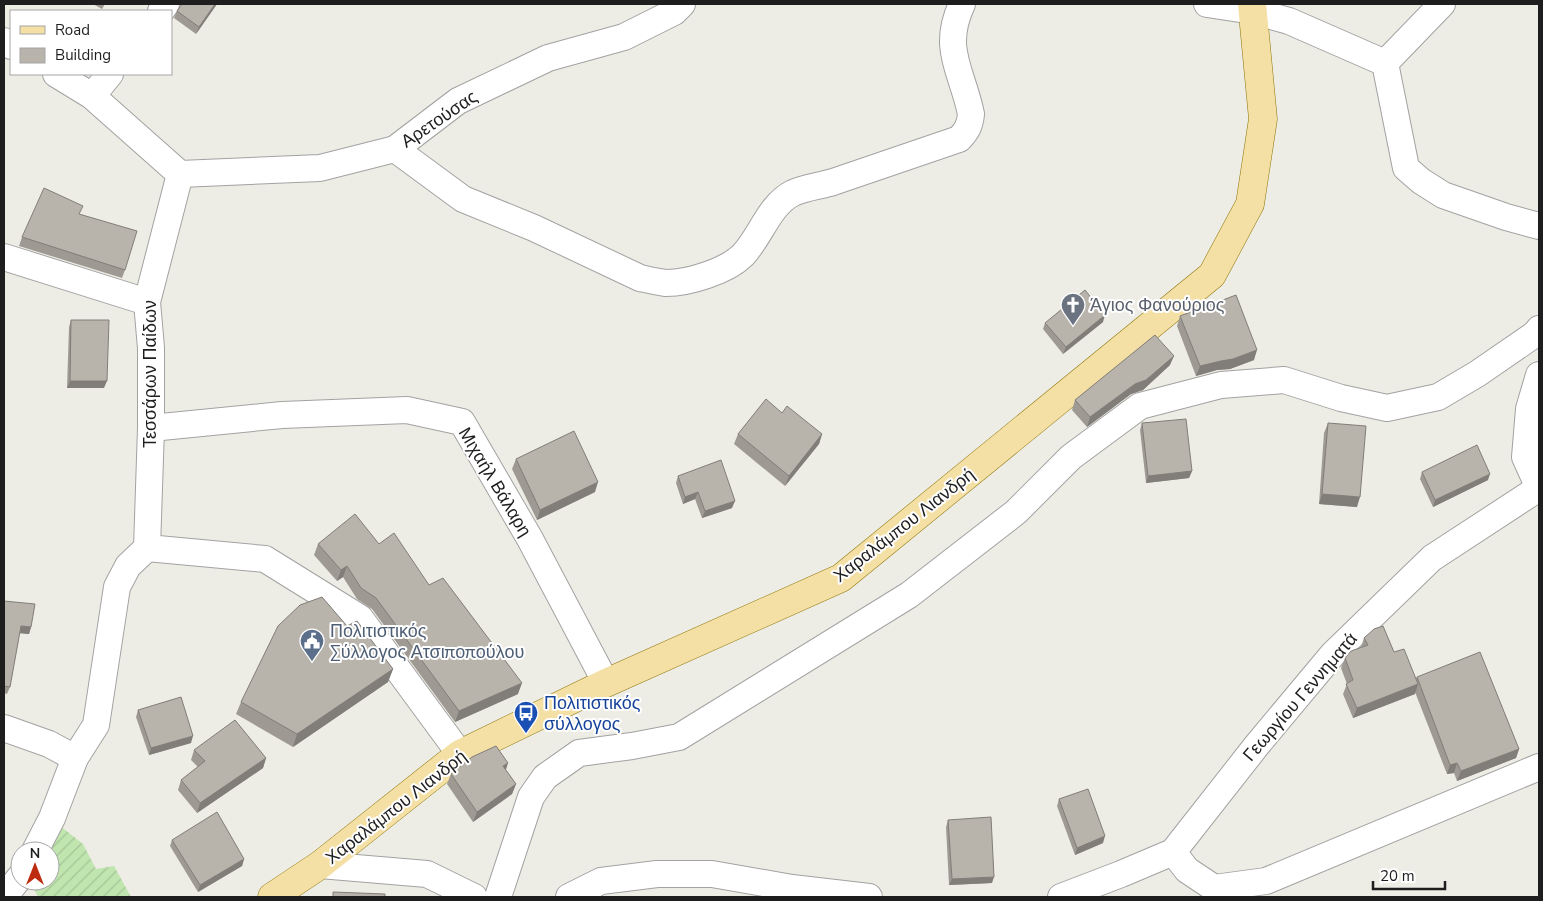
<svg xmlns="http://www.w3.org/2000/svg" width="1543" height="901" viewBox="0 0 1543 901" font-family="'Nunito Sans',sans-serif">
  <defs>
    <pattern id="garden-furrows" width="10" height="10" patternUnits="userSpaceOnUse" patternTransform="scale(1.25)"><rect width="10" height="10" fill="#c0e5af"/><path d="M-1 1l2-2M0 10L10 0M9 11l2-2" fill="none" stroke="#a5c496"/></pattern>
  </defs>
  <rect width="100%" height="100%" fill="#eeede5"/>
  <path fill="url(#garden-furrows)" d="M59,825L83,844L96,869L114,866L131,897H38L31,883L32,881H50V851H47Z"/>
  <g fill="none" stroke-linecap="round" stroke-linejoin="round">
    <defs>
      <g id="minor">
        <path d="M1207,4L1253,11L1289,21L1385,63L1406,168L1421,181L1443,195L1506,217L1539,226"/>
        <path d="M161,11L166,4"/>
        <path d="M4,41L11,46"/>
        <path d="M1385,63L1442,4"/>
        <path d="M56,74L92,96L180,174"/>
        <path d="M92,96L110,74"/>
        <path d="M395,149L463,199L534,228L640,278C649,280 657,282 666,283C689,283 727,271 743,255C761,236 769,205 793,193C806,187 820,186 833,182C875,168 917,153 959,139C967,131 970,125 971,114C962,70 941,49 962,4"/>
        <path d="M180,174L320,168L395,149L458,101L548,58L624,37L674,12L682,4"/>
        <path d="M4,257L147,302"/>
        <path d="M151,428L282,415L407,410L462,422L530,539L606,683"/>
        <path d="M1539,488L1525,457L1529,409L1539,375"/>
        <path d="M147,548L265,559L360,618L460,754"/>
        <path d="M4,728L49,744L75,758"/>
        <path d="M35,851L52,818L75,758L96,725L117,587L128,566L147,548L151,428V348L147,302L180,174"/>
        <path d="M1173,852L1187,870L1214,888L1266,881L1539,767"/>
        <path d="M320,865L427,874L474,897"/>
        <path d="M4,897L20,877"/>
        <path d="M498,897L531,797L545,777L579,753L632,746L679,737L909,595L1016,512L1071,457L1140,406L1221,385L1284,380L1341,398L1387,408L1438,397L1477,374L1535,334L1539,329"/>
        <path d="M569,897L601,881L657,874H712L792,888L869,897"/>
        <path d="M1061,897L1121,874L1173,852L1257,745L1333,654L1432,558L1539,488"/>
      </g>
      <path id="major" d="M272,897L320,865L460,754L606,683L841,578L1212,275L1250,204L1263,119L1252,4"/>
    </defs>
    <use href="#minor" stroke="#a2a2a2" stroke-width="28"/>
    <use href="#major" stroke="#8d770c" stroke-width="29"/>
    <use href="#minor" stroke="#fff" stroke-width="26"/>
    <use href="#major" stroke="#f4dfa4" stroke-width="28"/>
  </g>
  <g fill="#9e9a93">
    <path d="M93,4H105L102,9Z"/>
    <path d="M182,4H217L196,34L174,18L177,11Z"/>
    <path d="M79,214L125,270L122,278L19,246L22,237Z"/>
    <path d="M1180,316L1254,360L1230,369L1217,370L1196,376L1177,326Z"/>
    <path d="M71,320L104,388H67L69,327Z"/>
    <path d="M1103,322L1063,354L1043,329L1045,323Z"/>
    <path d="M1170,365L1143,390L1131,394L1087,427L1072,410L1075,400Z"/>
    <path d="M782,413L822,434L819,444L785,486L734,444L738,434Z"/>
    <path d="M1142,423L1192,471L1189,478L1146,483L1140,430Z"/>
    <path d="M1328,423L1357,507L1319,504L1324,433Z"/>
    <path d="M516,459L595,492L537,520L512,469Z"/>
    <path d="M1422,472L1488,480L1433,507L1420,479Z"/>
    <path d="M678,476L732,508L702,518L695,499L683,504L676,483Z"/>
    <path d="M318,544H379L429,585L518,694L455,722L372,609L357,599L343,577L337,581L314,555Z"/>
    <path d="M4,601L31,627L29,634L19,633L10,687L7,694L4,693Z"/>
    <path d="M347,626L393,669L388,682L293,747L236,714L241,702Z"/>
    <path d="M1364,638L1394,652L1416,678L1417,677L1519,749L1516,758L1457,781L1454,773L1447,774L1415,692V694L1353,718L1343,694L1347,684L1341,668L1345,658L1361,647Z"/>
    <path d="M138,710L191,743L149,755L136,717Z"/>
    <path d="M194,750L266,758L263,768L197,813L178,790L181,780L198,767L191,760Z"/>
    <path d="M506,770L516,784L512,794L473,822L447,784L451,774Z"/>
    <path d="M1059,799L1103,843L1075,855L1057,806Z"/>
    <path d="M948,820L992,883L949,885L946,827Z"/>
    <path d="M172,840L244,859L242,866L198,892L170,846Z"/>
  </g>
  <g fill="#817d78">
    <path d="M215,4H217L196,34L199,27Z"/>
    <path d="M1105,315L1103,322L1063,354L1066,347Z"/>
    <path d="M1257,350L1254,360L1230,369L1217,370L1196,376L1200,366Z"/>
    <path d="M1174,356L1170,365L1143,390L1131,394L1087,427L1090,417Z"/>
    <path d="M70,381H107L104,388H67Z"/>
    <path d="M822,434L819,444L785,486L789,476Z"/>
    <path d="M1192,471L1189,478L1146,483L1148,476Z"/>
    <path d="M1490,474L1488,480L1433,507L1435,500Z"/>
    <path d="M598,482L595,492L537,520L540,510Z"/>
    <path d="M698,492L695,499L683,504L685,497Z"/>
    <path d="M1322,494L1360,497L1357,507L1319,504Z"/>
    <path d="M735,501L732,508L702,518L705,511Z"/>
    <path d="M347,566L343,577L337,581L341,570Z"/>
    <path d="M21,626L31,627L29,634L18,633Z"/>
    <path d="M393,669L388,682L293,747L297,734Z"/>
    <path d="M522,683L518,694L455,722L459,711Z"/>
    <path d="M1418,684L1415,694L1353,718L1357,708Z"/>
    <path d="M193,736L191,743L149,755L151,748Z"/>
    <path d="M1519,749L1516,758L1457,781L1461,771Z"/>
    <path d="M266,758L263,768L197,813L200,803Z"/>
    <path d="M508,763L505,773L503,766Z"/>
    <path d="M1457,763L1454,773L1447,774L1450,765Z"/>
    <path d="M516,784L512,794L473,822L477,812Z"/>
    <path d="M1105,836L1103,843L1075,855L1077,848Z"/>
    <path d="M244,859L242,866L198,892L200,885Z"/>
    <path d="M994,877L992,883L949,885L952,879Z"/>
  </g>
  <g fill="#b8b3ab" stroke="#817d78">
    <path d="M182,4H215L199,27L177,11Z"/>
    <path d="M44,188L83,206L79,214L137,231L125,270L22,237Z"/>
    <path d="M1085,290L1105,315L1066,347L1045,323Z"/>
    <path d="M1236,295L1257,350L1233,359L1221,361L1200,366L1180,316Z"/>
    <path d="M71,320H109L107,381H70Z"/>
    <path d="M1155,335L1174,356L1146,380L1135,384L1090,417L1075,400Z"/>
    <path d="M766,399L782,413L787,406L822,434L789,476L738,434Z"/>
    <path d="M1186,419L1192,471L1148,476L1142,423Z"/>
    <path d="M1328,423L1366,426L1360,497L1322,494Z"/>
    <path d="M574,431L598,482L540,510L516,459Z"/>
    <path d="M1477,445L1490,474L1435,500L1422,472Z"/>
    <path d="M721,460L735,501L705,511L698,492L685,497L678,476Z"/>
    <path d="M355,514L379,544L394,533L429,585L443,578L522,683L459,711L376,598L361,588L347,566L341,570L318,544Z"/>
    <path d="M322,597L347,626L357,621L393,669L297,734L241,702L278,626L300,605Z"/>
    <path d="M4,601L35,604L31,627L21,626L10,687L4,686Z"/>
    <path d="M1383,626L1394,652L1404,649L1418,684L1357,708L1346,684L1353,680L1345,658L1351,651L1368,645L1364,638L1374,629Z"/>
    <path d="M1480,652L1519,749L1461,771L1457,763L1450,765L1417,677Z"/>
    <path d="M181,697L193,736L151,748L138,710Z"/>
    <path d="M235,720L266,758L200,803L181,780L205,761L194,750Z"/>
    <path d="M496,746L508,763L503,766L516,784L477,812L451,774L472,757Z"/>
    <path d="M1088,789L1105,836L1077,848L1059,799Z"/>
    <path d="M217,812L244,859L200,885L172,840Z"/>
    <path d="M991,817L994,877L952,879L948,820Z"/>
    <path d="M333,892L385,894V897H333Z"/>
  </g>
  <defs>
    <symbol id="church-pin" viewBox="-11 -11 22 30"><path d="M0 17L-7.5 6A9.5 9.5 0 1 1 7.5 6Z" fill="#6b7280" stroke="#fff"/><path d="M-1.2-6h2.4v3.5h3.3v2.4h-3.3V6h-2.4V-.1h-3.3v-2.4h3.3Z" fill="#fff"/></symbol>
    <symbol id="civic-pin" viewBox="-11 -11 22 30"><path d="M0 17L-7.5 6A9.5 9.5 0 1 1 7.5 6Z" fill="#5c6f8a" stroke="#fff"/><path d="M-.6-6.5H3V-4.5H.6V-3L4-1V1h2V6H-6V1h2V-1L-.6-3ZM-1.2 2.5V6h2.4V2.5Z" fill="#fff"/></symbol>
    <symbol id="bus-pin" viewBox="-11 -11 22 30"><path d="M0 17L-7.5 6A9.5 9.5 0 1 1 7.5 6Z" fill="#1a4fb4" stroke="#fff"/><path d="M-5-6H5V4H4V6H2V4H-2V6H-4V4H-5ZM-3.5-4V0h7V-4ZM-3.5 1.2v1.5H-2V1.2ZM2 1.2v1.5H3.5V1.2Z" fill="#fff"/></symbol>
  </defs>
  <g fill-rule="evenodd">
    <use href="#church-pin" x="1059" y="291" width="28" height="38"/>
    <use href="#civic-pin" x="298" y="627" width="28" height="38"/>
    <use href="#bus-pin" x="512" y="699" width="28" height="38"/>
  </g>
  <g text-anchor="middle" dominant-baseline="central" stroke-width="4" stroke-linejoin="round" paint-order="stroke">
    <g font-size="18" fill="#1e1e1e" stroke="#fff">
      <text transform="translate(439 119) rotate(-34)">Αρετούσας</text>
      <text transform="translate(150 374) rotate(-90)">Τεσσάρων Παίδων</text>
      <text transform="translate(495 482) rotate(59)">Μιχαήλ Βάλαρη</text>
      <text transform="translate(904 525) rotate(-38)">Χαραλάμπου Λιανδρή</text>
      <text transform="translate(1300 697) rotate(-49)">Γεωργίου Γεννηματά</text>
      <text transform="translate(396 807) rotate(-38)">Χαραλάμπου Λιανδρή</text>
    </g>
    <g font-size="18" fill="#5b616d" stroke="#fff" text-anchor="start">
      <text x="1090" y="305">Άγιος Φανούριος</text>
    </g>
    <g font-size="18" fill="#4e5e75" stroke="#fff" text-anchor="start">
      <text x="330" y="631">Πολιτιστικός<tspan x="330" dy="21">Σύλλογος Ατσιποπούλου</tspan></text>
    </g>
    <g font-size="18" fill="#164399" stroke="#fff" text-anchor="start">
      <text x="544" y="703">Πολιτιστικός<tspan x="544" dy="21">σύλλογος</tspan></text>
    </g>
  </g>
  <rect width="1543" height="901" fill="none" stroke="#1e1e1e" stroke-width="10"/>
  <rect x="10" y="10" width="162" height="65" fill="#ffffff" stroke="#a5a5a5"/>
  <rect x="20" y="26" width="25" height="8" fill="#f4dfa4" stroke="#a5a5a5"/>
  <text x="55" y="35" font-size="15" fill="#1e1e1e">Road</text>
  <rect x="20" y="48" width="25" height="15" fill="#b8b3ab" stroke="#a5a5a5"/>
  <text x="55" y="60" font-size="15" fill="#1e1e1e">Building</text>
  <g transform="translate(35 866)"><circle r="24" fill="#ffffff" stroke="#a5a5a5"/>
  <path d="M0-4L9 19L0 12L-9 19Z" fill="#bd2c10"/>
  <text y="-8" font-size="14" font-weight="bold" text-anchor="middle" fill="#1e1e1e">N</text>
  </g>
  <path d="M1373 881v8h72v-8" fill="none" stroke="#1e1e1e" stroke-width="2.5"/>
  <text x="1380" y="881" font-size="15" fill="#1e1e1e" stroke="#ffffff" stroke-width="4" paint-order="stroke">20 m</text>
</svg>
